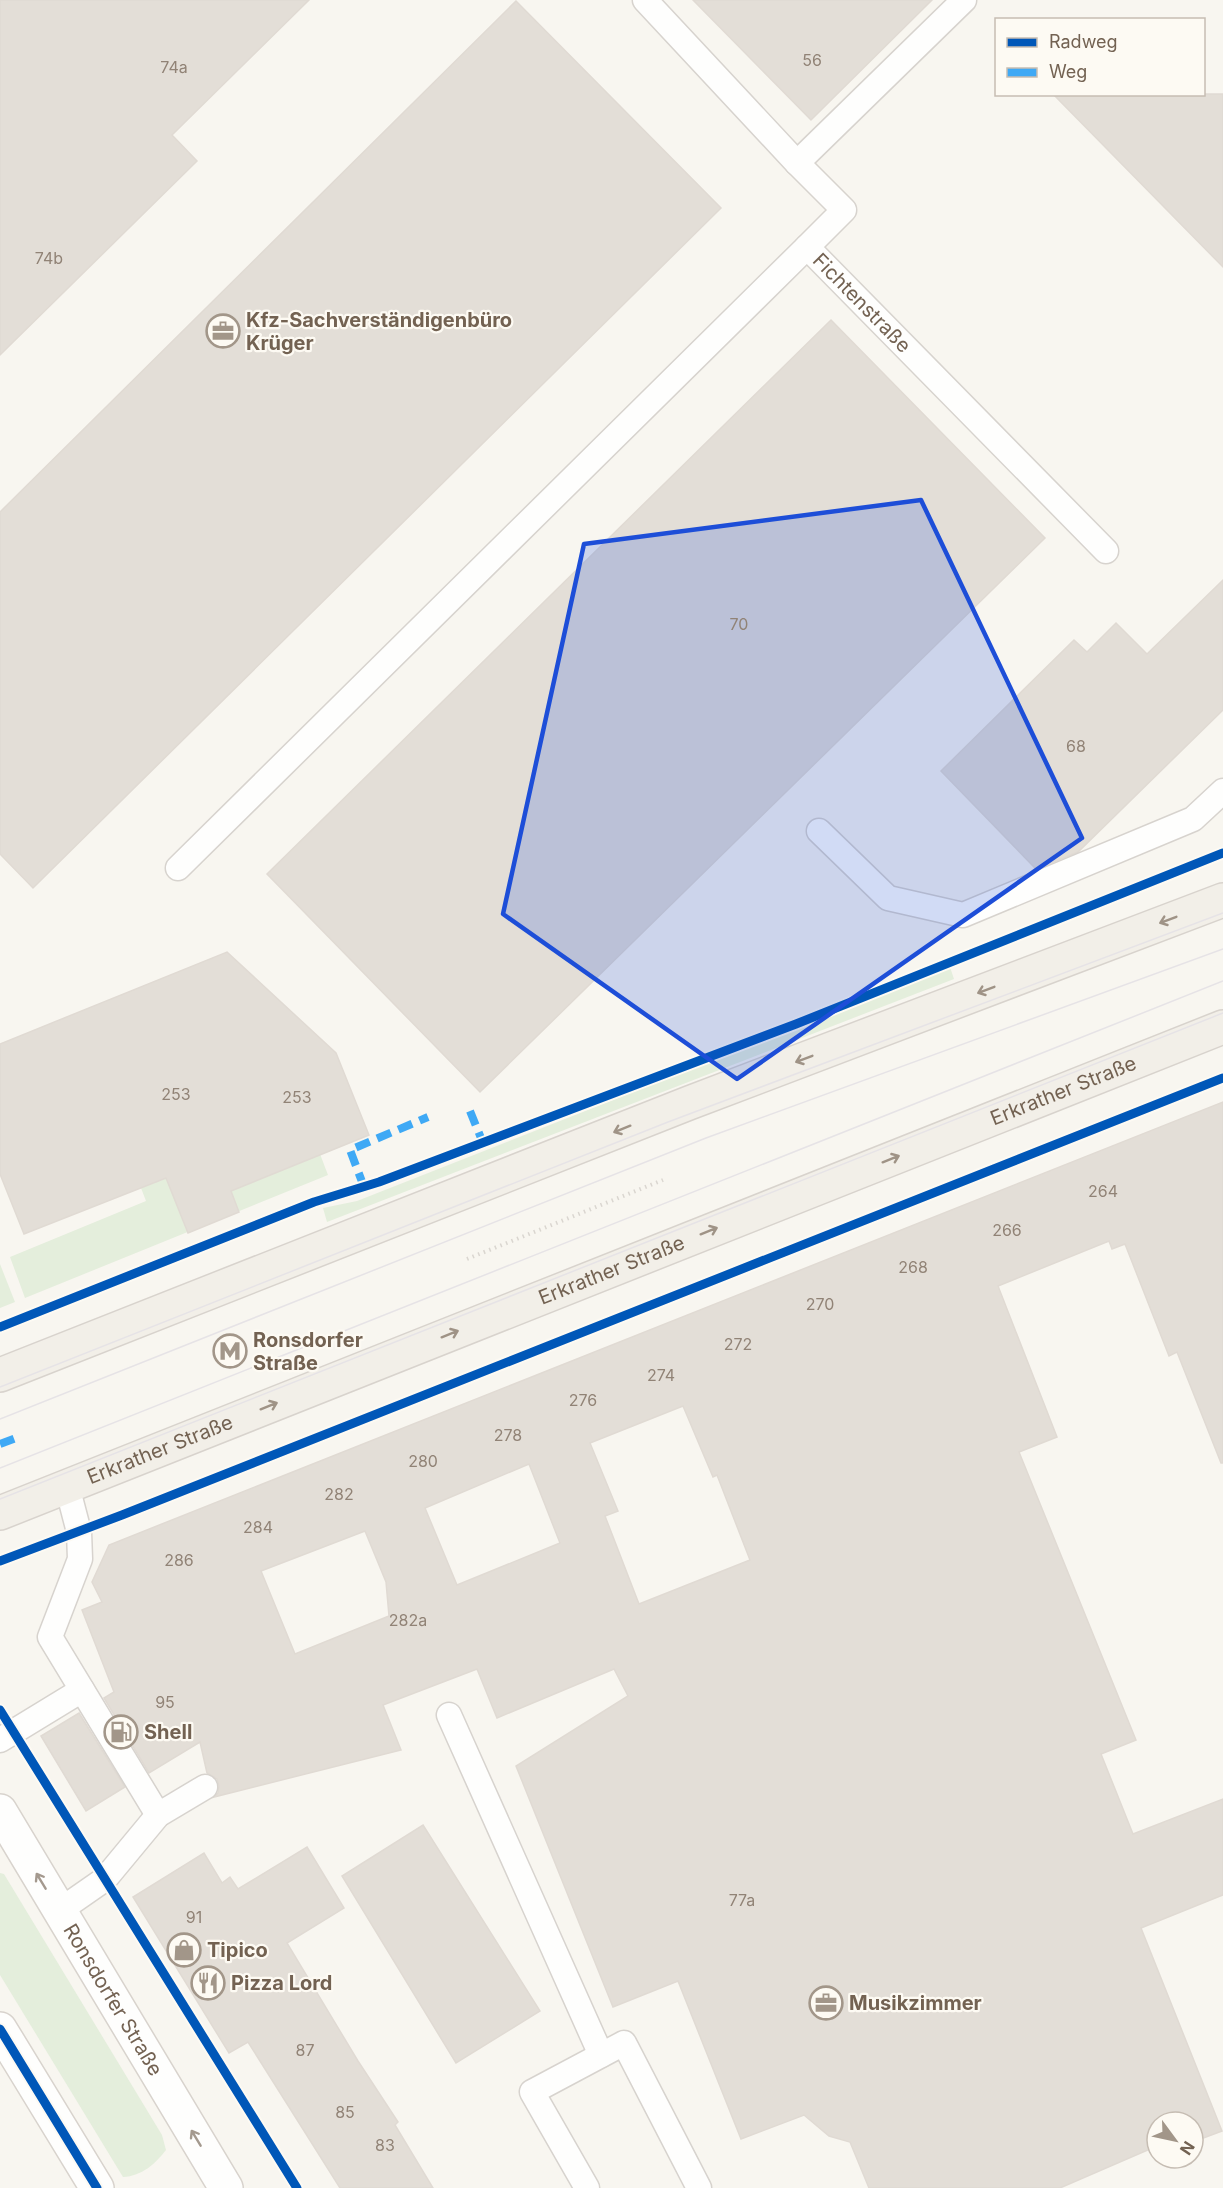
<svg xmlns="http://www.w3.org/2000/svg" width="1223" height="2188" viewBox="0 0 1223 2188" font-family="Inter,sans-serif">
  <rect width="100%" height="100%" fill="#f8f6f0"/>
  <g fill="#e4eedc">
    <path d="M950,967L954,979L327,1222L323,1208L357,1201Z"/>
    <path d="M249,1145L320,1154L328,1175L25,1298L10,1257L146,1201L141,1188Z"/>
    <path d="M0,1264L15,1302L0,1308Z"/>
    <path d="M0,1873L4,1874L162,2135L166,2150C155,2164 142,2176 123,2177L0,1975Z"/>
  </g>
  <g fill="#e3ded7" stroke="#e0dad3" stroke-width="1.5" fill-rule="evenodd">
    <path d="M0,0H309L172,135L197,161L0,355Z"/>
    <path d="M693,0H932L811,120Z"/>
    <path d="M516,1L721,208L33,888L0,854V512Z"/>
    <path d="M1053,94H1223V267Z"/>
    <path d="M831,320L1045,538L480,1092L267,874Z"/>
    <path d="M1223,580V710L1078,852L1036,869L941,771L1074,640L1087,652L1116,623L1147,654Z"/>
    <path d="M227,952L336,1053L369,1135L231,1191L239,1212L188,1233L166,1178L24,1234L0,1174V1044Z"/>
    <path d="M1223,1102V1463H1221L1177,1352L1169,1356L1125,1244L1112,1249L1109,1241L998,1286L1057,1437L1019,1452L1136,1740L1101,1754L1133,1834L1223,1799V1895L1141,1928L1222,2131L1193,2142V2122H1157V2146L1060,2188H869L850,2142L829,2136L804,2115L741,2139L678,1981L613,2007L516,1766L628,1696L614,1669L497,1718L477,1669L383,1705L401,1750L214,1797L218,1793L219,1786L217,1779L207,1773L200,1742L149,1773L104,1698L114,1692L82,1610L102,1602L92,1582L109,1545ZM683,1406L713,1477L717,1475L750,1560L639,1604L605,1516L618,1511L590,1443ZM529,1464L560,1543L457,1585L425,1508ZM365,1531L386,1582L389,1616L295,1654L261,1571Z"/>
    <path d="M79,1713L125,1787L86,1811L41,1736Z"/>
    <path d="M423,1825L540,2011L456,2063L342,1876Z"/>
    <path d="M307,1847L344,1908L287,1943L358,2061L398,2122L395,2125L433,2188H340L248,2042L229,2053L133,1897L204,1853L222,1883L230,1877L238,1889Z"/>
  </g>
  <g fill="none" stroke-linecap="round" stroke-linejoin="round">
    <defs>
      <g id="service">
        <path id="s1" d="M645,0L797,163L844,210L807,247L1106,551"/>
        <path d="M797,163L964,0"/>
        <path d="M819,831L888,898L963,915L1193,819L1223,791"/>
        <path d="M178,868L807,247"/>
        <path d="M67,1486L79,1532L80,1559L50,1637L158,1815"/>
        <path d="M449,1715L601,2055"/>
        <path d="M0,1740L82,1690"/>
        <path d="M59,1911L105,1879L158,1815L205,1787"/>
        <path d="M587,2188L532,2092L624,2043L699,2188"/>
      </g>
      <g id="secondary">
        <path id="s2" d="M0,1811L226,2188"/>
        <path d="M0,2029L97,2188"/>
      </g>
      <g id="primary">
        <path d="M0,1375L689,1103L1223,900"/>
        <path id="s3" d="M0,1513L1223,1027"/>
      </g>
    </defs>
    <use href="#service" stroke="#d7d3ce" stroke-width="27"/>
    <use href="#secondary" stroke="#d8d3cd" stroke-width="36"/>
    <use href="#primary" stroke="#d8d3cd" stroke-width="36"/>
    <path stroke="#dad6d0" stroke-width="4" stroke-dasharray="1.5 4.5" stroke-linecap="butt" d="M467,1259L663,1180"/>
    <use href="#service" stroke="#fefefd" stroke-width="24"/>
    <use href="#secondary" stroke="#fefefd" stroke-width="33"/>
    <use href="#primary" stroke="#f2efe8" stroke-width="33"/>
    <g stroke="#e6e3e6" stroke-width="1.5">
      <path d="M0,1387L668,1122L1223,913"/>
      <path d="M0,1419L706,1138L1223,949"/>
      <path d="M0,1468L1223,981"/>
      <path d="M0,1499L1223,1013"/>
    </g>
    <g stroke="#3fa9f5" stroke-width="8" stroke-dasharray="15 8" stroke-linecap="butt">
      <path d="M470,1111L483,1143"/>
      <path d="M364,1187L350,1150L428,1117"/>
      <path d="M0,1444L16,1438"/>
    </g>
    <defs>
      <g id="cycleway">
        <path d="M0,1327L314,1202L379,1182L796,1024L1223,853"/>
        <path d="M0,1561L122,1515L1223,1078"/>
        <path d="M0,1710L297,2188"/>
        <path d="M0,2029L97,2188"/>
      </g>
    </defs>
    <use href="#cycleway" stroke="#fdfaf3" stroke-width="13"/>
    <use href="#cycleway" stroke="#0057b8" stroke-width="9"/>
  </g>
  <defs><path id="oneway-shaft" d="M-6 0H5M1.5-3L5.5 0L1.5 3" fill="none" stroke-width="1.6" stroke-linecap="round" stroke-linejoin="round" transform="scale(1.5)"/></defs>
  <g stroke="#9f9386">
    <use href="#oneway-shaft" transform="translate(1168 920) rotate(159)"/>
    <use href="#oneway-shaft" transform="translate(986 990) rotate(159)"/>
    <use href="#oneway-shaft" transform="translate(804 1059) rotate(159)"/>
    <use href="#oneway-shaft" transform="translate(622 1129) rotate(158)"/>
    <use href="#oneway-shaft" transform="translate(891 1159) rotate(-22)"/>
    <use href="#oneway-shaft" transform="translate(709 1231) rotate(-22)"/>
    <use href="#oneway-shaft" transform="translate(450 1334) rotate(-22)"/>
    <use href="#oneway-shaft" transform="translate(269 1406) rotate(-22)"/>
  </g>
  <g stroke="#a4998e">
    <use href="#oneway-shaft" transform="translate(41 1881) rotate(-121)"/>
    <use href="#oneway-shaft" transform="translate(196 2138) rotate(-121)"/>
  </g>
  <path fill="#1d4ed8" fill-opacity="0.2" stroke="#1d4ed8" stroke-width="4.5" stroke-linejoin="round" d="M921,500L1082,838L737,1079L503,914L584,544Z"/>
  <defs>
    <symbol id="office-ring" viewBox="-11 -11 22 22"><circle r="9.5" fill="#fdfaf3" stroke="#a29689" stroke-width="1.5"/><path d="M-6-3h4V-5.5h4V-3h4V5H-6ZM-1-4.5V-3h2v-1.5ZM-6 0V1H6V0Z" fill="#a29689"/></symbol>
    <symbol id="metro-ring" viewBox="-11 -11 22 22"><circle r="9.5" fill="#fdfaf3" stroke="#a29689" stroke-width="1.5"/><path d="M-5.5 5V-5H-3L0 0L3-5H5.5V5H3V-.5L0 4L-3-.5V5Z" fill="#a29689"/></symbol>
    <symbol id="fuel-ring" viewBox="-11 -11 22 22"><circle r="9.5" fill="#fdfaf3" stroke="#a29689" stroke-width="1.5"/><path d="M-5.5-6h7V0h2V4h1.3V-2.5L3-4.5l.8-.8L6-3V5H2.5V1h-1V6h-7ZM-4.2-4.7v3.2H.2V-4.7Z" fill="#a29689"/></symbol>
    <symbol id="shop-ring" viewBox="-11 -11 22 22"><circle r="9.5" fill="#fdfaf3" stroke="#a29689" stroke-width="1.5"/><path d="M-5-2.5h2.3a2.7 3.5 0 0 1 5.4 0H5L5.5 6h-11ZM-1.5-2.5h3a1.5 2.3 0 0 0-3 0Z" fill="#a29689"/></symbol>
    <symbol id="restaurant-ring" viewBox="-11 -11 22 22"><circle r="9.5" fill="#fdfaf3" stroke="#a29689" stroke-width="1.5"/><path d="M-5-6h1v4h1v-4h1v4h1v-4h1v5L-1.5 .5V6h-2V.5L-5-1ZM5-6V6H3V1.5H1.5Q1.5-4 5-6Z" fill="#a29689"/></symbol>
  </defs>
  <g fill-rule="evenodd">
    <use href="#office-ring" x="204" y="312" width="38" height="38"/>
    <use href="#metro-ring" x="211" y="1332" width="38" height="38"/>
    <use href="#fuel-ring" x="102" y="1713" width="38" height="38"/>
    <use href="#shop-ring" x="165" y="1931" width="38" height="38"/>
    <use href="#restaurant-ring" x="189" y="1964" width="38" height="38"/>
    <use href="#office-ring" x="807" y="1984" width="38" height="38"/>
  </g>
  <g text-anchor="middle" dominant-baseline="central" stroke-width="4.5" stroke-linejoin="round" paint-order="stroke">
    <g font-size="16" fill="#918376">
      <text x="812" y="60">56</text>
      <text x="174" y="67">74a</text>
      <text x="49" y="258">74b</text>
      <text x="739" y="624">70</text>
      <text x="1076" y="746">68</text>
      <text x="176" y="1094">253</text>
      <text x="297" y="1097">253</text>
      <text x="1103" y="1191">264</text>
      <text x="1007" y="1230">266</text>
      <text x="913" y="1267">268</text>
      <text x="820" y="1304">270</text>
      <text x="738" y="1344">272</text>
      <text x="661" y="1375">274</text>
      <text x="583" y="1400">276</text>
      <text x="508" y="1435">278</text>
      <text x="423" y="1461">280</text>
      <text x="339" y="1494">282</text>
      <text x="258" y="1527">284</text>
      <text x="179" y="1560">286</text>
      <text x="408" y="1620">282a</text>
      <text x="165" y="1702">95</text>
      <text x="742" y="1900">77a</text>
      <text x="194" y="1917">91</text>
      <text x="305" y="2050">87</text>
      <text x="345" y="2112">85</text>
      <text x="385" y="2145">83</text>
    </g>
    <g font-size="20" fill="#736252" stroke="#fdfaf3">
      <text stroke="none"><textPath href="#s1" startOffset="420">Fichtenstraße</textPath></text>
      <text stroke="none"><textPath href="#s3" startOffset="1144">Erkrather Straße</textPath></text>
      <text stroke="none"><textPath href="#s3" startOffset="658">Erkrather Straße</textPath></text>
      <text stroke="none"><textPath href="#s3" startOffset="172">Erkrather Straße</textPath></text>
      <text stroke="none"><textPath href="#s2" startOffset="220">Ronsdorfer Straße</textPath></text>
    </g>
    <g font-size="20" font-weight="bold" fill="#736252" stroke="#fdfaf3" text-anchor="start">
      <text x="246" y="320">Kfz-Sachverständigenbüro<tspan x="246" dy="23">Krüger</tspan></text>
      <text x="253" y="1340">Ronsdorfer<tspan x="253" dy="23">Straße</tspan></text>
      <text x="144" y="1732">Shell</text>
      <text x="207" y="1950">Tipico</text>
      <text x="231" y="1983">Pizza Lord</text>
      <text x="849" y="2003">Musikzimmer</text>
    </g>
  </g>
  <rect x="995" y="18" width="210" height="78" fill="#fdfaf3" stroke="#c6bdb3" stroke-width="1.5"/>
  <rect x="1007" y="38" width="30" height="9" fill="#0057b8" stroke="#c6bdb3" stroke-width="1.5"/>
  <text x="1049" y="48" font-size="18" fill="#736252">Radweg</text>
  <rect x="1007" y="68" width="30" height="9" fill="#3fa9f5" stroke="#c6bdb3" stroke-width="1.5"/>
  <text x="1049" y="78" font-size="18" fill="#736252">Weg</text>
  <g transform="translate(1175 2140) rotate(123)"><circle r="28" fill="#fdfaf3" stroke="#c6bdb3" stroke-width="1.5"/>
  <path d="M0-4.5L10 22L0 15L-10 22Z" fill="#a29689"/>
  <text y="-9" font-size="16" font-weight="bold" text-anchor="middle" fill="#736252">N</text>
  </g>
</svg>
